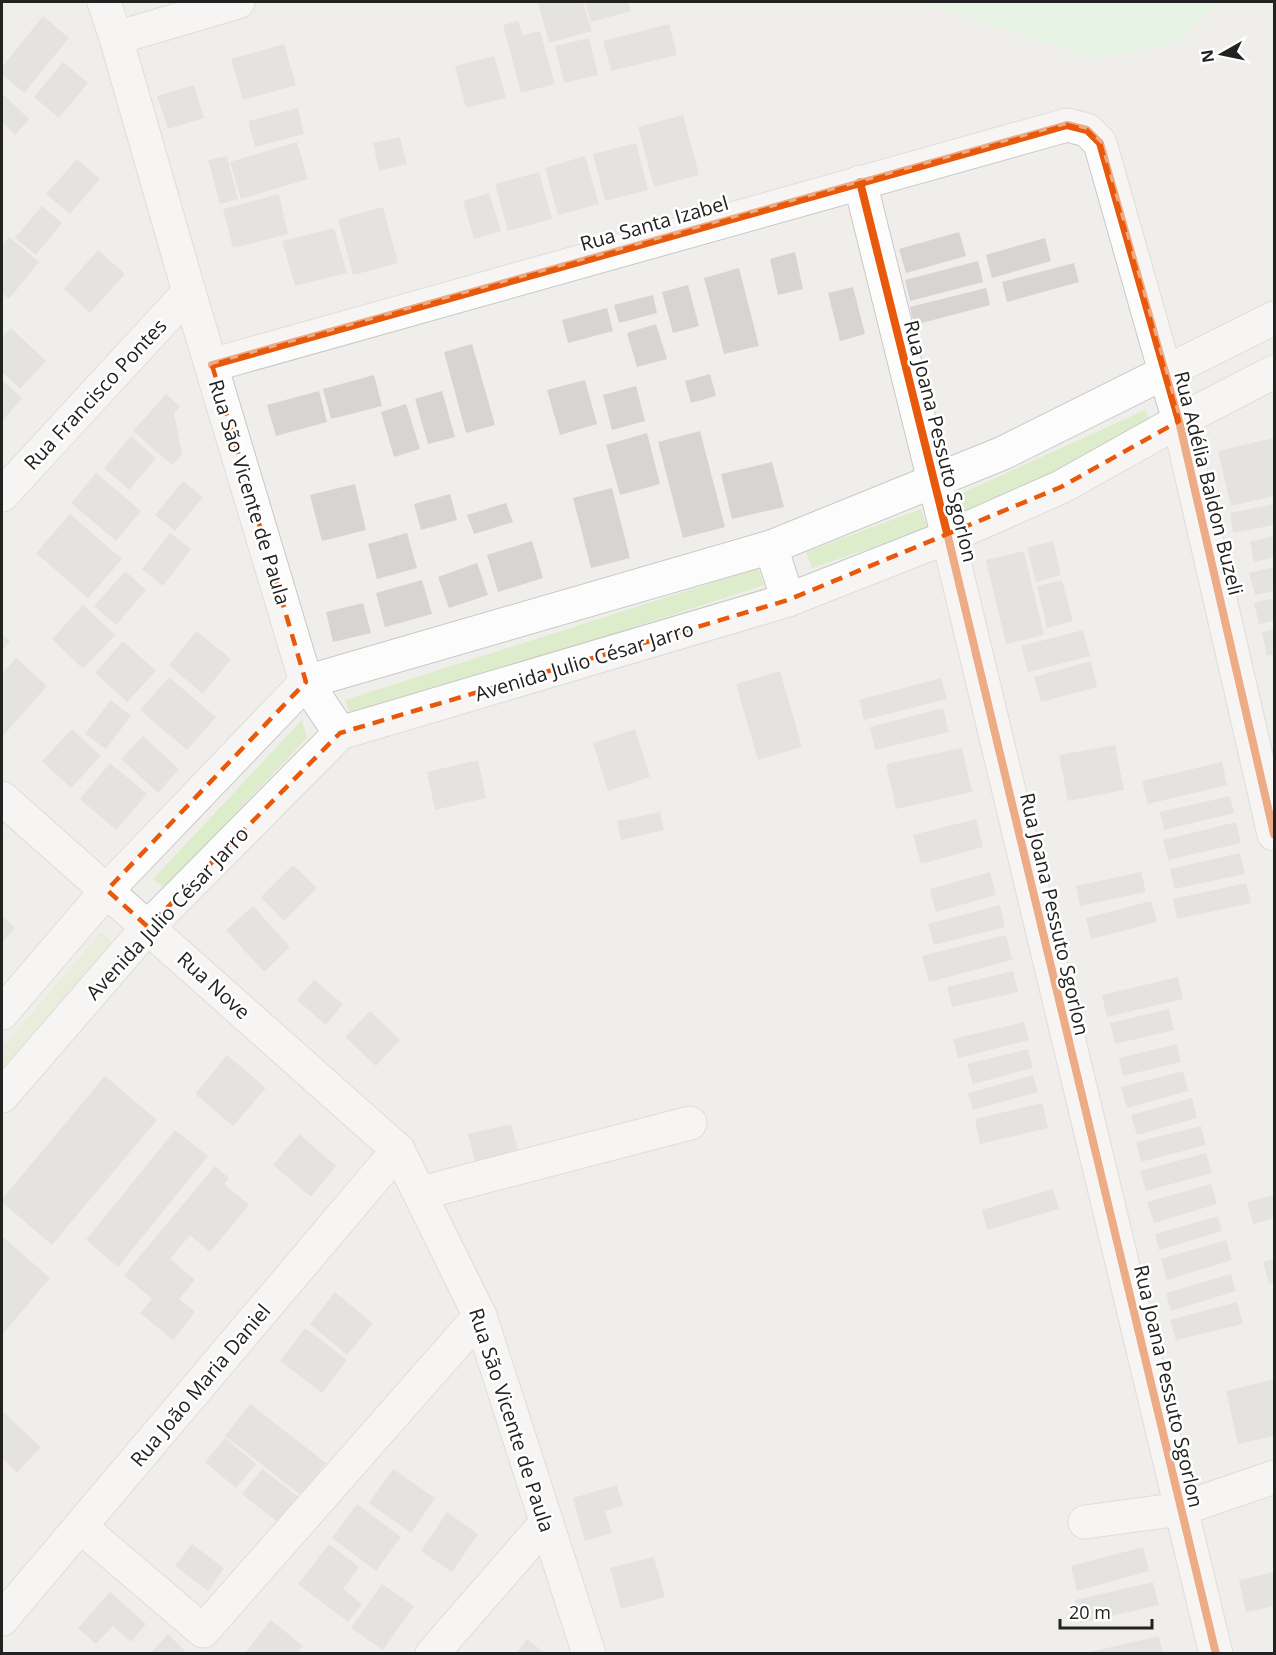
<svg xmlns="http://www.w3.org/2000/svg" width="1276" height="1655" viewBox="0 0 1276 1655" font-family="'Open Sans',sans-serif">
  <rect width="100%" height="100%" fill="#f0eeeb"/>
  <g fill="#ddeccb">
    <path d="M1145,410L1153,427L957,516L949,499Z"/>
    <path d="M921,509L928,529L812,568L806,552Z"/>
    <path d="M758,568L764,585L351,719L345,700Z"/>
    <path d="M302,720L307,738L165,888L153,879Z"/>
    <path d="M101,932L116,946L2,1078V1048Z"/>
  </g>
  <path fill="#daf5da" d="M918,2H1221L1176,43L1097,59Z"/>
  <g fill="#d7d4d2">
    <path d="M538,2H583L592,31L549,43Z"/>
    <path d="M585,2H628L631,11L591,22Z"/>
    <path d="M43,16L69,38L24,93L2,74V67Z"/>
    <path d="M518,21L523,35L540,31L555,84L521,93L503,25Z"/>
    <path d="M669,24L677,55L611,71L603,41Z"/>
    <path d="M589,38L598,75L564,83L555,46Z"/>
    <path d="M284,44L296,85L243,100L231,59Z"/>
    <path d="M494,56L506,98L466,108L455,66Z"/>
    <path d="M63,62L88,83L59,118L34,97Z"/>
    <path d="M194,85L204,118L168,129L157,96Z"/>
    <path d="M4,95L29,119L15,135L2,122V97Z"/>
    <path d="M298,108L304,134L255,147L248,121Z"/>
    <path d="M683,115L699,175L654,187L638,127Z"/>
    <path d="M400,137L407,164L379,171L373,143Z"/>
    <path d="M297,142L308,179L241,199L230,162Z"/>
    <path d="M636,143L648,190L605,201L593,154Z"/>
    <path d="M227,156L238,199L220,204L208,160Z"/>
    <path d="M585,156L599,204L558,215L545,168Z"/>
    <path d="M77,159L100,179L70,214L46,194Z"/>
    <path d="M539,172L552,219L508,231L495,184Z"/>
    <path d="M489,193L501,231L474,239L463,201Z"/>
    <path d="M279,194L288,234L233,248L223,209Z"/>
    <path d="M42,206L62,223L36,255L15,238Z"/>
    <path d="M383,207L398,263L353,275L338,219Z"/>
    <path d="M334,228L347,273L295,286L282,241Z"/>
    <path d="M959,232L966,256L906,273L899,249Z"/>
    <path d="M9,237L39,262L9,299L2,293V246Z"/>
    <path d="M1045,238L1051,261L992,278L986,255Z"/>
    <path d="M98,250L125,274L90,313L64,289Z"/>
    <path d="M795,252L803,289L778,295L770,259Z"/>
    <path d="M978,261L983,282L910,301L905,280Z"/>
    <path d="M1074,263L1079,282L1007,302L1002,282Z"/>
    <path d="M739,268L759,346L724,354L704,278Z"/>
    <path d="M688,285L699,326L673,333L662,292Z"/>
    <path d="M853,287L865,334L840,341L828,293Z"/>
    <path d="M986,288L990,305L914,325L910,307Z"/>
    <path d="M653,295L657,313L619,323L614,305Z"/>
    <path d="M607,308L613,331L568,343L562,320Z"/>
    <path d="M656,324L667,359L637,367L627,333Z"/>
    <path d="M11,328L46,361L20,389L2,372V338Z"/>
    <path d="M472,344L495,425L466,433L444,352Z"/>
    <path d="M710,374L716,396L691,403L685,381Z"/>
    <path d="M374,375L382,406L331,419L323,389Z"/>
    <path d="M2,380L22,398L2,422Z"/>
    <path d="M585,380L597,424L560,435L547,390Z"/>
    <path d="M636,386L645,421L612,430L603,395Z"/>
    <path d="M319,391L327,422L276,436L267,405Z"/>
    <path d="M442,391L455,437L428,444L415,399Z"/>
    <path d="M166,394L180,407L174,413L182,454L172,465L133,431Z"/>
    <path d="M406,404L420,449L394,457L381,412Z"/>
    <path d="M700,431L725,527L683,538L658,442Z"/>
    <path d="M647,433L660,484L620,495L606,445Z"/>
    <path d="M131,436L156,458L129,490L104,468Z"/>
    <path d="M1273,438L1274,496L1231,506L1218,451Z"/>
    <path d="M772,462L784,507L732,519L721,474Z"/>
    <path d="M96,473L141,511L116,541L71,503Z"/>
    <path d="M183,481L203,497L175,531L155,515Z"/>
    <path d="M355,484L366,530L322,541L310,495Z"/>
    <path d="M612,488L630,558L591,568L573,498Z"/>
    <path d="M450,494L457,520L421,530L414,504Z"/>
    <path d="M506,503L513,522L474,534L467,515Z"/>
    <path d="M1274,504V525L1233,533L1230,513Z"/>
    <path d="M70,514L122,559L88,598L36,553Z"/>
    <path d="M170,533L191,549L163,586L142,569Z"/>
    <path d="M407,533L417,568L377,579L368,544Z"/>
    <path d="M1274,536V557L1254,562L1250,542Z"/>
    <path d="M532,541L543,578L498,592L487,555Z"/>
    <path d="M1053,541L1061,575L1036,582L1027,548Z"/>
    <path d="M1024,551L1044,635L1006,644L986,560Z"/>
    <path d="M477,563L488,595L449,608L438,577Z"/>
    <path d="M1274,567V591L1255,595L1249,573Z"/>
    <path d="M125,571L146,590L116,625L94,606Z"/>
    <path d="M422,580L432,614L385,627L376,593Z"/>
    <path d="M1062,580L1073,621L1047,628L1037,586Z"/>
    <path d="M1274,598V621L1259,624L1254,603Z"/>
    <path d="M363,603L371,633L333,642L326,612Z"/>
    <path d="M83,605L115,635L83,669L52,639Z"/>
    <path d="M1274,629V654L1267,656L1262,632Z"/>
    <path d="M1083,630L1090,656L1028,672L1021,646Z"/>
    <path d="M196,631L231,659L203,694L169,665Z"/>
    <path d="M2,634L10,641L2,651Z"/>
    <path d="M123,641L156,671L127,702L95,673Z"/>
    <path d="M16,658L47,686L2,737V674Z"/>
    <path d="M1091,661L1097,687L1041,702L1034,677Z"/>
    <path d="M780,671L802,747L758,760L736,684Z"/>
    <path d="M169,677L216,717L187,750L140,710Z"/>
    <path d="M941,678L947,699L864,720L859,700Z"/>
    <path d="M111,700L131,716L106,749L85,734Z"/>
    <path d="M943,708L949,732L875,750L870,727Z"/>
    <path d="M72,729L101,756L71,788L42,761Z"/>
    <path d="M635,729L650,777L608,791L593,743Z"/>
    <path d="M143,736L179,769L158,793L121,759Z"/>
    <path d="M1115,745L1124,790L1068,801L1059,755Z"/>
    <path d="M962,748L972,792L896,809L886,764Z"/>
    <path d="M478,760L486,798L435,810L427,772Z"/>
    <path d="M1222,762L1227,785L1148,804L1142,781Z"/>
    <path d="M110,763L147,794L116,830L80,799Z"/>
    <path d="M1230,796L1234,813L1164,830L1160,812Z"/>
    <path d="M660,812L664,830L621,840L617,821Z"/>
    <path d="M976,819L983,847L921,864L913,835Z"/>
    <path d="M1236,822L1241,843L1168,860L1163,840Z"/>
    <path d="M1240,853L1245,874L1174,889L1170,869Z"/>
    <path d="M293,865L317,888L284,921L261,897Z"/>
    <path d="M990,872L996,895L936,912L930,889Z"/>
    <path d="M1141,872L1146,892L1080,906L1076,886Z"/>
    <path d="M1246,883L1251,903L1177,919L1173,899Z"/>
    <path d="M1151,901L1157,922L1091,939L1086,918Z"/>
    <path d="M1000,905L1005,927L934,945L928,924Z"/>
    <path d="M253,906L290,947L264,972L226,930Z"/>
    <path d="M2,915L15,928L2,943Z"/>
    <path d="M1006,935L1012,960L929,982L922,956Z"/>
    <path d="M1013,971L1018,992L952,1007L947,987Z"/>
    <path d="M1178,977L1183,999L1107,1017L1102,995Z"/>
    <path d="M314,980L343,1004L326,1025L297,1000Z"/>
    <path d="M1169,1009L1174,1030L1115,1044L1110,1023Z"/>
    <path d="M370,1011L400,1040L376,1066L345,1037Z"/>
    <path d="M1024,1022L1029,1040L958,1058L953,1039Z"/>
    <path d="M1177,1044L1181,1062L1123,1076L1119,1058Z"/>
    <path d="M1028,1049L1033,1068L973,1084L967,1064Z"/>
    <path d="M227,1055L266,1088L233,1126L195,1094Z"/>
    <path d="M1183,1071L1188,1091L1127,1108L1121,1087Z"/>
    <path d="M1033,1075L1038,1092L973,1110L968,1093Z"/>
    <path d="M105,1076L157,1120L52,1245L2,1202V1199Z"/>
    <path d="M1192,1098L1197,1118L1137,1135L1131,1115Z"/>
    <path d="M1042,1103L1048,1128L980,1144L975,1119Z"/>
    <path d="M511,1124L519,1155L476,1165L468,1134Z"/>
    <path d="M1201,1126L1206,1145L1141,1162L1136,1142Z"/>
    <path d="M175,1130L208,1156L118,1267L86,1240Z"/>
    <path d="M299,1134L336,1166L311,1197L273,1165Z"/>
    <path d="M1206,1153L1212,1173L1146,1191L1140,1171Z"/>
    <path d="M215,1166L229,1178L224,1184L249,1205L210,1252L190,1235L170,1259L195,1280L179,1299L195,1312L173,1340L140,1313L152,1299L124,1275Z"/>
    <path d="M1211,1184L1217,1204L1154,1223L1147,1202Z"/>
    <path d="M1053,1189L1059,1209L987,1230L982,1210Z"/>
    <path d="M1274,1195V1218L1253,1224L1247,1202Z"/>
    <path d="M1218,1216L1222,1231L1159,1250L1155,1234Z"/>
    <path d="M2,1236L50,1278L2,1335Z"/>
    <path d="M1226,1240L1232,1260L1167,1280L1161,1259Z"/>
    <path d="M1274,1259V1283L1269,1284L1263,1262Z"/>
    <path d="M1231,1274L1236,1291L1171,1311L1166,1293Z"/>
    <path d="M335,1292L373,1324L347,1355L310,1324Z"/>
    <path d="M1237,1302L1243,1324L1176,1340L1170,1320Z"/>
    <path d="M305,1328L347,1360L322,1393L280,1361Z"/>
    <path d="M1274,1379V1436L1238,1444L1226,1391Z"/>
    <path d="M250,1404L326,1463L301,1495L225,1436Z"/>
    <path d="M2,1411L41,1447L17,1473L2,1458Z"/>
    <path d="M225,1438L256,1464L236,1488L205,1462Z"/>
    <path d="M262,1469L299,1497L279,1523L242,1494Z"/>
    <path d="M393,1469L435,1498L411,1533L369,1503Z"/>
    <path d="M617,1485L623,1506L605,1511L612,1533L585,1541L573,1498Z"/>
    <path d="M357,1504L401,1537L376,1571L332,1538Z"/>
    <path d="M447,1512L478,1534L452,1572L421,1551Z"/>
    <path d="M192,1544L224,1568L208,1591L175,1566Z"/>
    <path d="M329,1544L359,1567L343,1589L362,1604L348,1622L298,1584Z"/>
    <path d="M1143,1547L1149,1571L1077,1591L1071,1566Z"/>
    <path d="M654,1557L665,1597L621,1609L610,1568Z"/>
    <path d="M1274,1572V1606L1246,1612L1239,1580Z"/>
    <path d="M1153,1582L1159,1605L1080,1623L1075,1600Z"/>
    <path d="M382,1584L414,1606L383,1650L351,1628Z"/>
    <path d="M110,1592L146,1624L131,1642L113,1626L96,1644L78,1628Z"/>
    <path d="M271,1620L303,1646L297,1654H244Z"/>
    <path d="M168,1634L188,1654H150Z"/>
    <path d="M1159,1636L1163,1654H1086V1653Z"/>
    <path d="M527,1639L546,1654H516Z"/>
  </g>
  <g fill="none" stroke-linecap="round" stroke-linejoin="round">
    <defs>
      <g id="minor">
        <path d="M104,2L116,38L189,292L306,682L340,733"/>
        <path d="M116,38L238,2"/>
        <path d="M860,182L948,537L1216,1654"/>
        <path d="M212,365L1067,125L1087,130L1100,143L1179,421L1274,834"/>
        <path d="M2,495L189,292"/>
        <path d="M771,547L788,600"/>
        <path d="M2,798L398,1150L480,1316L589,1654"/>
        <path d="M2,1013L107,890L306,682L771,547L1003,453L1274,318"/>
        <path d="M2,1096L148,927L340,733L788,600L948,537L1061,487L1179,421L1274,372"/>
        <path d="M421,1193L690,1123"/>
        <path d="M1085,1522L1181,1509L1274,1477"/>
        <path d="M81,1527L203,1631L480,1316"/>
        <path d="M2,1619L398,1150"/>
        <path d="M432,1654L546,1523"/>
      </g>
    </defs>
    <use href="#minor" stroke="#c9c8c7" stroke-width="35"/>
    <use href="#minor" stroke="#fdfcfc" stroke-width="33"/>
    <defs>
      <g id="cycleway">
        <path d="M860,182L948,537L1216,1654"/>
        <path d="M212,365L1067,125L1087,130L1100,143L1179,421L1274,834"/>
      </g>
    </defs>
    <use href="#cycleway" stroke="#fff" stroke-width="11"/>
    <use href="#cycleway" stroke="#e8590c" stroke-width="8"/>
  </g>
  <path d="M0 0H1276V1655H0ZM1067,125L1087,130L1100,143L1179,421L1061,487L788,600L340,733L148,927L107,890L306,682L212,365Z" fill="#f0eeeb" fill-opacity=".55" fill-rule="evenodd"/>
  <path fill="none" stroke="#e8590c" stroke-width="4.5" stroke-dasharray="12 8" stroke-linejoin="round" d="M1067,125L1087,130L1100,143L1179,421L1061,487L788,600L340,733L148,927L107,890L306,682L212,365Z"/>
  <g text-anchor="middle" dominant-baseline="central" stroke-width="5" stroke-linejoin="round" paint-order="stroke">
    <g font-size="20" fill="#222" stroke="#fff">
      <text transform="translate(654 223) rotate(-16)">Rua Santa Izabel</text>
      <text transform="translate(95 394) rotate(-47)">Rua Francisco Pontes</text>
      <text transform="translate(941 441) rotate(76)">Rua Joana Pessuto Sgorlon</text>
      <text transform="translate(1209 483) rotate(76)">Rua Adélia Baldon Buzeli</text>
      <text transform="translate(250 492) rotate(73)">Rua São Vicente de Paula</text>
      <text transform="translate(584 661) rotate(-17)">Avenida Julio César Jarro</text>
      <text transform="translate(167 913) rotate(-47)">Avenida Julio César Jarro</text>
      <text transform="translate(1055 914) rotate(77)">Rua Joana Pessuto Sgorlon</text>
      <text transform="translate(214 985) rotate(42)">Rua Nove</text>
      <text transform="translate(200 1385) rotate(-50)">Rua João Maria Daniel</text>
      <text transform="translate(1169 1386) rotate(77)">Rua Joana Pessuto Sgorlon</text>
      <text transform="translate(512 1420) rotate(72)">Rua São Vicente de Paula</text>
    </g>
  </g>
  <rect width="1276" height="1655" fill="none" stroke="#222222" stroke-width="6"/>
  <g transform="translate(1222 54) rotate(261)" stroke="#ffffff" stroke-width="4.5" paint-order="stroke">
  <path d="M0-4.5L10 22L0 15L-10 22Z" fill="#222222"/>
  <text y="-9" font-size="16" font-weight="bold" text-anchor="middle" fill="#222222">N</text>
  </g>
  <path d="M1060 1619v9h92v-9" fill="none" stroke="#222222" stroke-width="3"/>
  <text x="1069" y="1619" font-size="18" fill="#222222" stroke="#ffffff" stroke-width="4.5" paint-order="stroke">20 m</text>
</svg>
